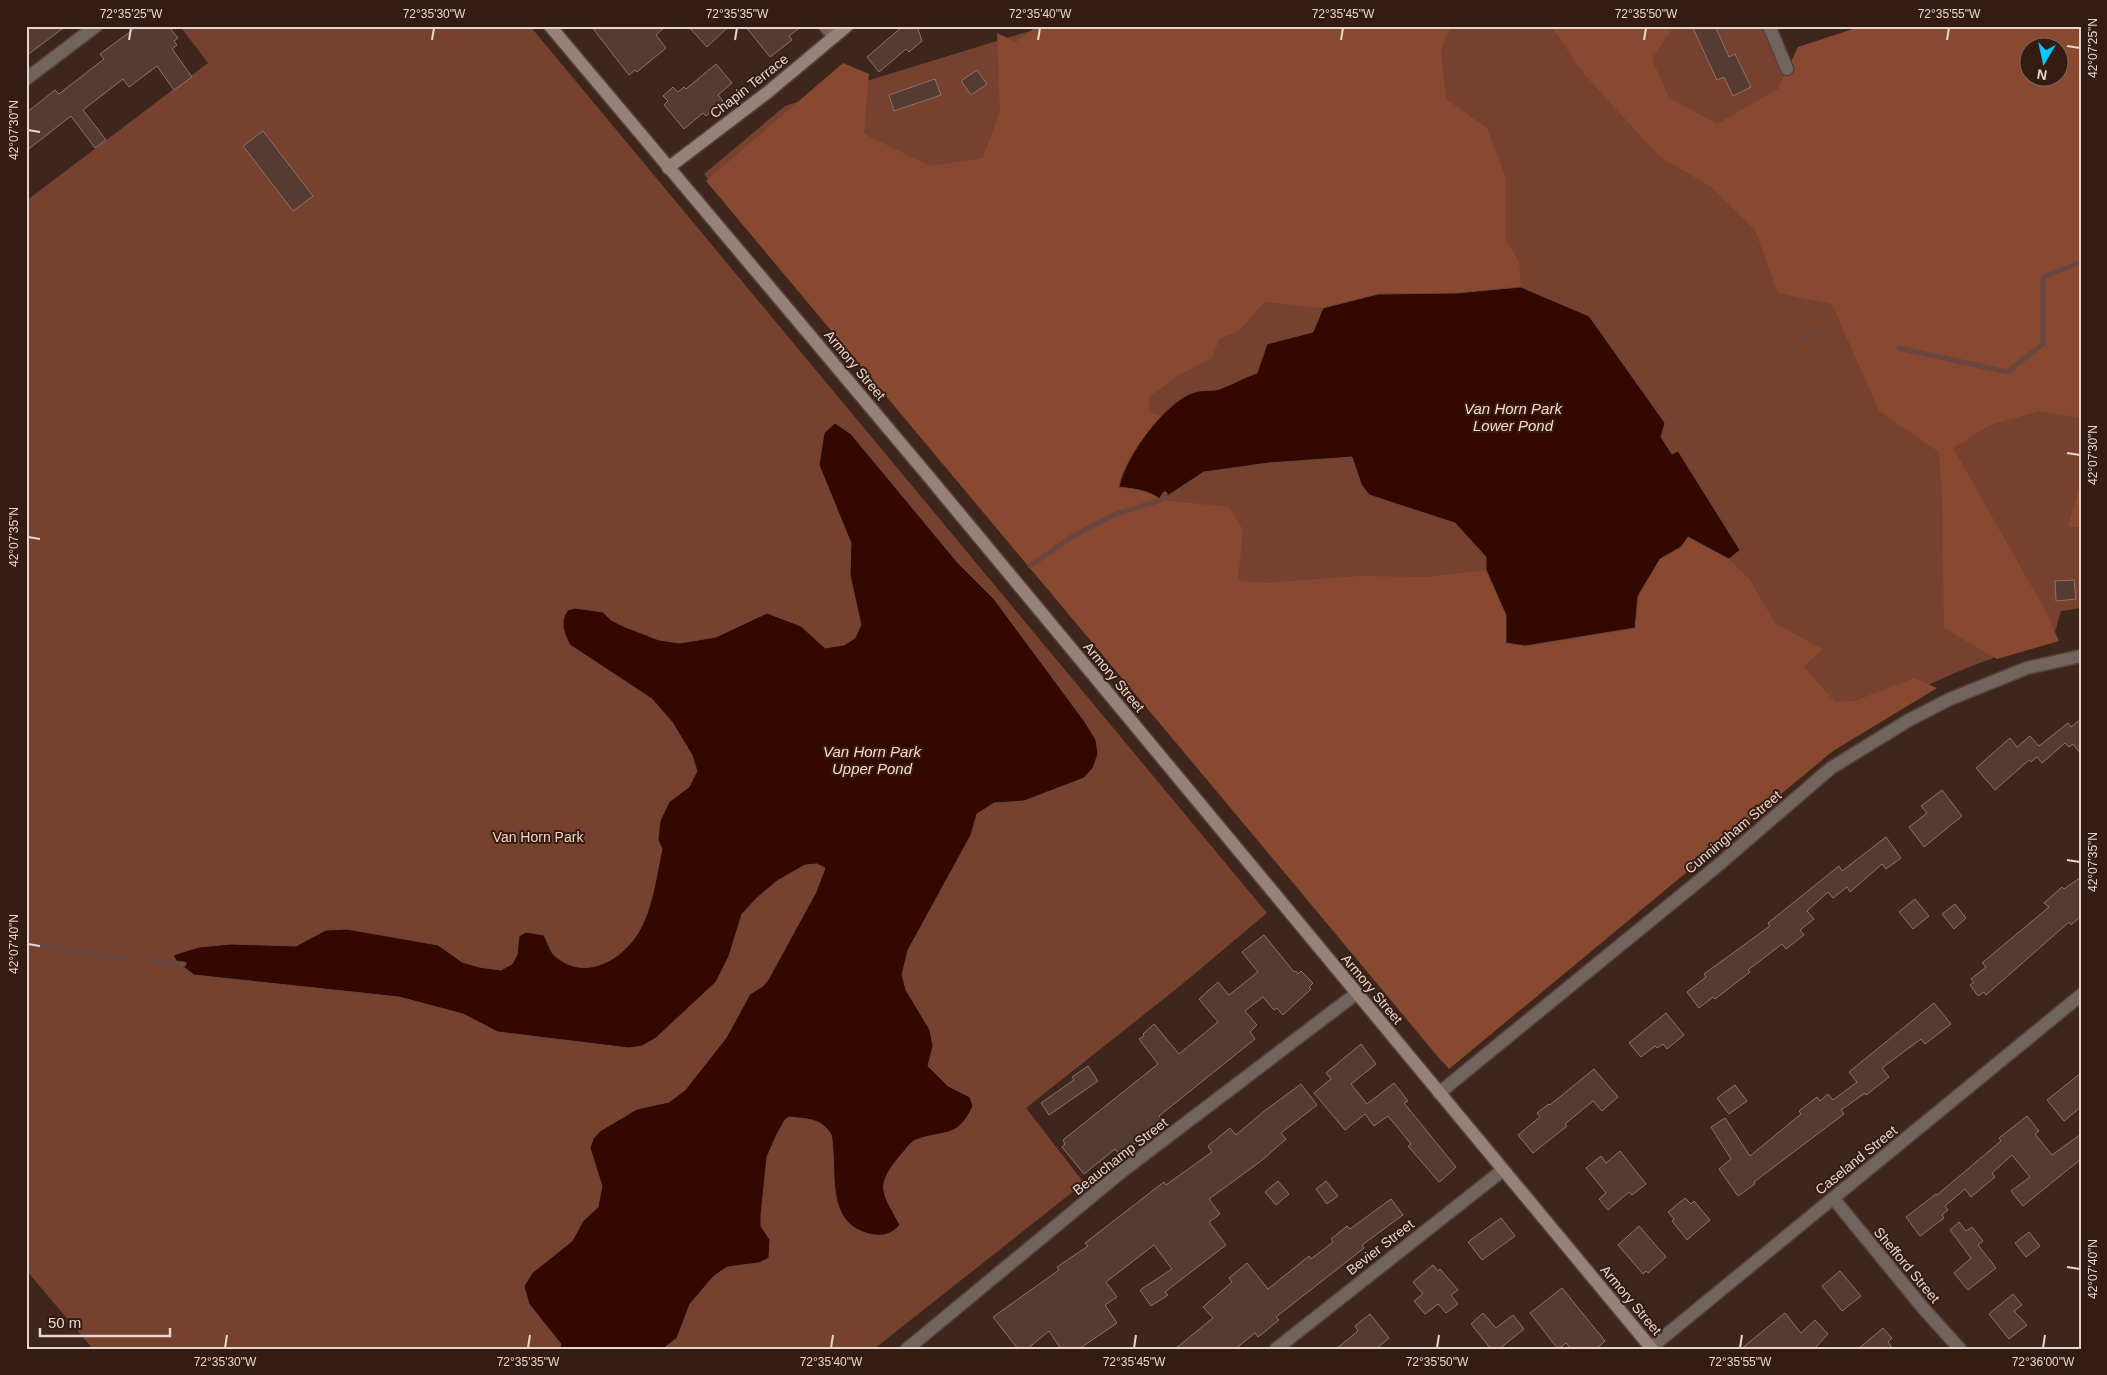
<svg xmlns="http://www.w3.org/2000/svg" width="2107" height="1375" viewBox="0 0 2107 1375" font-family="Helvetica,sans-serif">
  <rect width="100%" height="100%" fill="#3e261c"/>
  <g fill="#76422f" fill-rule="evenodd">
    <path d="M180,26H530L1267,913L1180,986L1026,1108L1084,1183L874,1349H93L26,1270V201L208,63Z"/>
    <path d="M1046,26H1769L1787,69L2081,26V608L2061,611L2053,639C1995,655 1942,676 1889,705L1442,1062L704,174L785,106ZM2030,48H2060V78H2030Z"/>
  </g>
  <g fill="#884930" fill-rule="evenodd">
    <path d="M1037,26H1451L1441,50L1446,99L1487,128L1505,176V239L1519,262L1521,287L1456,293L1378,294L1323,308L1264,302L1239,331L1220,338L1212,358L1177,376L1149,397V412L1162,416L1138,445L1119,487C1135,489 1149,490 1161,500L1229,507L1243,530L1238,581L1264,583L1360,576L1427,577L1486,570L1506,615L1507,643L1635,628L1638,596L1660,559L1681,547L1688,536L1729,559L1750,580L1775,623L1822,649L1804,667L1835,702L1855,701L1914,678L1937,688L1833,751L1449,1069L706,181L843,63L869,74L864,134L930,166L983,158L1000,110L997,33L1016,42Z"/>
    <path d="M1551,26H1674L1652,59L1669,98L1717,124L1778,89L1798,47L1862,26H2081V418L2039,411L1990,425L1953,448L2045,610L2059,641L1997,659L1944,628L1942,495L1939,452L1879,411L1832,304L1778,293L1755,230L1710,186L1660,157L1584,74ZM2030,48H2060V78H2030Z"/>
    <path d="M2081,440V527H2068L2079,487Z"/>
  </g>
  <g fill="#330800" stroke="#69463e">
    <path d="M1521,287L1589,316L1665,423L1661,437L1672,454L1678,451L1740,550L1729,559L1688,537L1681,547L1660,559L1638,596L1635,628L1525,646L1506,643V615L1486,570V557L1455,523L1369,495L1361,484L1352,457L1269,463L1204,472L1161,500C1149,490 1134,489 1119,487C1124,458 1166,400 1195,392C1204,389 1214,392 1222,388C1234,384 1244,377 1257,373L1267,344L1313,332L1323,308L1378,294L1456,293Z"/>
    <path d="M835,423L851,434L958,563L994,599L1085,722L1096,740L1098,754L1093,768L1084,778L1024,801L994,803L977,814L971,835L908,950L902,975L906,990L930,1030L933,1046L928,1066L948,1086L970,1097L973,1106C957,1140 945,1129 916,1140C910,1142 905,1151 900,1156C874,1187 883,1193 900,1225C891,1235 882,1237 869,1234C830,1224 835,1184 833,1151C832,1146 833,1137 830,1133C821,1118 805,1119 789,1117L785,1120L777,1134L767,1157L761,1215V1226L770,1240L769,1258L759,1263L727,1267L714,1276L690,1304L677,1338L663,1349H560L561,1344L529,1304L524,1286L532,1273L572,1241L583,1221L598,1207L602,1186L590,1148L593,1139L600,1131L637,1109L669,1102L685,1090L726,1038L750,994L763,986L768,980L816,892L825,868L817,864L805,865L777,881L757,898L742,914L729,956L716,982L656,1038L642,1046L629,1048L498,1032L463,1014L399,997L194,975L177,962L173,955L199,947L231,944L296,946L326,930L347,929L438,945L462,962L479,967L501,970L512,964L517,955L519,936L526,932L544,935C547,941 550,951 554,955C583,982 621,961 638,933C653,908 656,876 662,849L658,840L660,821L669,802L689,787L697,771L692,755L672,722L652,699L570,645C564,634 559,621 568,610L575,608L603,612L611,620L623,626L659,640L680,643L716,637L767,613L801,626L825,648L844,645L855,638L861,625L850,575L851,543L819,465L824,433Z"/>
  </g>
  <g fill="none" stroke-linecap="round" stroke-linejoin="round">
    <g stroke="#69463e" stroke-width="5">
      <path d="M1804,337L1816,331"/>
      <path d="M1899,348L2007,372L2043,344V277L2081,262"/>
      <path d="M1030,566L1070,538L1113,515L1161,500L1165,494"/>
      <path d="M26,944L125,959"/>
      <path d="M150,961L184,964"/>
    </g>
  </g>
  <g fill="#553b31" stroke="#8f7166">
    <path d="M26,26H66L26,56Z"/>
    <path d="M138,26H168L178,38L174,41L177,45L172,49L192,77L174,90L157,66L129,87L123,79L83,110L106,140L95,148L71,116L26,151V113L55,90L59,94L104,59L100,54Z"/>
    <path d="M591,26H666L656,35L666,48L637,72L635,70L629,75Z"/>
    <path d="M688,26H729L707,47Z"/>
    <path d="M745,26H802L789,36L792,40L770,57Z"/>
    <path d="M903,26H917L922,41L909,52L906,49L879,72L867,57Z"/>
    <path d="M1692,26H1715L1729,57L1735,54L1751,87L1733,96L1724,77L1717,80Z"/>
    <path d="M716,64L732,83L718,95L723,101L706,116L703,113L684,129L664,105L668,101L663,96L673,87L678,92L684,87L686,89Z"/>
    <path d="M977,70L987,84L971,95L961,81Z"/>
    <path d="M935,79L941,95L894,111L889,95Z"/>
    <path d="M263,131L313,196L293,211L243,146Z"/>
    <path d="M2074,580L2076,599L2056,601L2055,581Z"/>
    <path d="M2081,719V754L2073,744L2069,747L2065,743L2042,763L2037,757L2031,762L2029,760L1995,790L1976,768L2010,738L2017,747L2030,736L2039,746L2068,723L2071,727Z"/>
    <path d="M1942,790L1962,816L1924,847L1909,827L1927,813L1921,806Z"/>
    <path d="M1886,837L1901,858L1886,869L1882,864L1850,892L1847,887L1833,898L1828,892L1807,911L1814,919L1800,930L1804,935L1786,949L1782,944L1748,970L1750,972L1715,999L1713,997L1699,1008L1687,992L1706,977L1704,974L1770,926L1768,923L1839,866L1842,871Z"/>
    <path d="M2081,877V916L2071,925L2069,922L1986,995L1984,992L1978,996L1970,985L1974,982L1971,979L1986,967L1982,963L2049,907L2044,903L2062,887L2064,889Z"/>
    <path d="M1915,899L1929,916L1913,929L1899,912Z"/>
    <path d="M1955,904L1966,918L1954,929L1942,914Z"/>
    <path d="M1264,935L1294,972L1296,971L1298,974L1301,971L1313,983L1309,987L1311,989L1283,1015L1277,1008L1274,1010L1263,997L1245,1011L1257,1025L1250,1032L1255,1039L1159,1116L1162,1121L1120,1155L1115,1149L1084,1174L1062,1147L1065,1144L1063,1140L1158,1064L1139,1039L1144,1036L1143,1034L1154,1024L1179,1054L1218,1022L1199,999L1218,982L1229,995L1258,972L1242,952Z"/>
    <path d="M1934,1003L1951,1024L1925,1044L1921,1039L1882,1068L1889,1077L1866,1095L1865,1093L1841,1110L1844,1114L1754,1182L1755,1184L1738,1196L1719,1169L1731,1159L1711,1127L1725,1118L1750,1156L1801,1114L1799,1111L1817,1097L1820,1101L1828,1094L1833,1100L1857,1082L1849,1072Z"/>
    <path d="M1666,1013L1684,1035L1667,1049L1663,1044L1657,1048L1655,1046L1641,1057L1629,1043Z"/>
    <path d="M1361,1044L1376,1064L1351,1084L1367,1104L1394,1083L1408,1101L1404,1103L1456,1167L1442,1180L1439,1182L1408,1146L1411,1144L1388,1116L1374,1126L1365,1114L1345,1130L1314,1093L1331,1079L1326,1073Z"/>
    <path d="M1088,1066L1098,1081L1049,1115L1041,1103L1074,1080L1072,1077Z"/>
    <path d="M1594,1069L1618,1097L1602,1111L1593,1101L1565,1124L1567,1126L1533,1153L1518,1135L1540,1117L1537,1113L1549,1104L1550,1105Z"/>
    <path d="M2081,1073V1107L2064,1121L2047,1100Z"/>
    <path d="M1301,1084L1317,1105L1281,1133L1286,1139L1261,1161L1209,1199L1220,1214L1209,1222L1226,1245L1165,1292L1168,1295L1151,1306L1140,1290L1172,1269L1154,1245L1106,1282L1117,1297L1105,1305L1117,1323L1079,1349H1061L1049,1331L1027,1349H1018L993,1317L1059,1270L1057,1267L1088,1246L1085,1243L1164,1182L1166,1185L1212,1152L1208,1146L1230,1128L1236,1135L1263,1112Z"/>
    <path d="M1735,1085L1747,1101L1729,1114L1717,1098Z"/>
    <path d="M2027,1116L2039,1131L2035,1134L2052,1155L2081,1134V1159L2023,1206L2011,1191L2030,1177L2012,1155L1992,1173L1995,1177L1971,1197L1965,1189L1945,1206L1948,1210L1942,1215L1944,1218L1920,1236L1906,1217L1936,1194L1937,1195L2001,1141L1999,1138Z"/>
    <path d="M1620,1151L1646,1184L1632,1195L1629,1192L1608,1210L1599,1199L1606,1193L1586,1168L1601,1156L1606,1163Z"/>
    <path d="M1278,1181L1289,1194L1276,1205L1265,1192Z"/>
    <path d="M1326,1181L1338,1196L1327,1204L1316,1189Z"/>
    <path d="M1685,1198L1691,1204L1694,1201L1710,1220L1687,1240L1672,1221L1674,1219L1668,1212Z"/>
    <path d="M1391,1199L1403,1215L1362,1245L1364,1248L1276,1317L1279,1320L1258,1337L1255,1333L1235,1349H1175L1213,1318L1203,1307L1232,1282L1229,1278L1247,1263L1268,1289L1309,1256L1311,1259L1333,1242L1331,1239L1347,1226L1350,1229Z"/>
    <path d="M1501,1218L1515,1236L1482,1260L1468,1242Z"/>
    <path d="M1959,1222L1966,1231L1972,1227L1983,1241L1978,1245L1996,1268L1968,1290L1954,1273L1971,1258L1950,1230Z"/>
    <path d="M1639,1226L1666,1257L1648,1273L1646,1271L1643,1274L1618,1245Z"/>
    <path d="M2029,1232L2040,1246L2026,1257L2015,1243Z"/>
    <path d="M1433,1265L1438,1271L1440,1269L1458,1290L1451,1295L1458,1304L1446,1313L1438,1304L1425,1314L1414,1301L1423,1294L1413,1282Z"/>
    <path d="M1840,1271L1861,1296L1842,1311L1822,1286Z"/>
    <path d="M1562,1288L1605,1341L1596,1349H1571L1566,1343L1558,1349L1530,1313Z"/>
    <path d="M2013,1294L2022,1305L2014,1311L2027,1325L2009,1339L1989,1314Z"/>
    <path d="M1483,1313L1496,1328L1513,1315L1524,1329L1499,1349H1491L1471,1324Z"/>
    <path d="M1785,1313L1801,1333L1815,1320L1828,1334L1814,1349H1741Z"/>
    <path d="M1370,1314L1389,1338L1376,1349H1336L1358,1331L1355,1326Z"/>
    <path d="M1883,1328L1892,1338L1888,1342L1893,1349H1858Z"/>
  </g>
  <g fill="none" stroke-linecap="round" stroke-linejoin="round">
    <defs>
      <g id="street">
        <path d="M825,26L834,37"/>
        <path d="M1769,26L1787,69"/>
        <path d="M26,79L96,26"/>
        <path d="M1439,1093L1716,867L1831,768L1909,720L1950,699L2027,668L2081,656"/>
        <path d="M1833,1198L1923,1308L1960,1349"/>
        <path d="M907,1349L1120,1173L1357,993"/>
        <path d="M1276,1349L1503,1170"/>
        <path d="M1649,1349L2081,995"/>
      </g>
      <g id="secondary">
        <path d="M550,26L929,477L1652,1349"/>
        <path d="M668,168L768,92L847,26"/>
      </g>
    </defs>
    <use href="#street" stroke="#594239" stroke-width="15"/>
    <use href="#secondary" stroke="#594239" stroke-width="15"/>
    <use href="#street" stroke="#71645f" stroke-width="12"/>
    <use href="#secondary" stroke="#97827a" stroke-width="12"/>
  </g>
  <path fill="none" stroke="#e6d6cf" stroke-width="2" d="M129,40L131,28M432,40L434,28M735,40L737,28M1038,40L1040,28M1341,40L1343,28M1644,40L1646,28M1947,40L1949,28M2067,46L2080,48M28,130L40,132M2067,453L2080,455M28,537L40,539M2067,860L2080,862M28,944L40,946M2067,1267L2080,1269M225,1348L227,1335M528,1348L530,1335M831,1348L833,1335M1134,1348L1136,1335M1437,1348L1439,1335M1740,1348L1742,1335M2043,1348L2045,1335"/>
  <g text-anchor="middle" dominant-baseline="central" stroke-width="4" stroke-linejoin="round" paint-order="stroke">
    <g font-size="14" fill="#e6d6cf" stroke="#341c13">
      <text transform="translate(749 86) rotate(-38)">Chapin Terrace</text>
      <text transform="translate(855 365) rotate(50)">Armory Street</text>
      <text transform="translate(1114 677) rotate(50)">Armory Street</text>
      <text transform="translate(1733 832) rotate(-40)">Cunningham Street</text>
      <text transform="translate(1372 989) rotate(50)">Armory Street</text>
      <text transform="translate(1120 1156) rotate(-38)">Beauchamp Street</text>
      <text transform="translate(1856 1160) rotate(-39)">Caseland Street</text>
      <text transform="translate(1380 1247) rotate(-38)">Bevier Street</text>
      <text transform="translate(1907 1265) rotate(50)">Shefford Street</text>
      <text transform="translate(1631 1300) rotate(50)">Armory Street</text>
    </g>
    <g font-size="14" fill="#f9d1c2" stroke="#341c13">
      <text x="538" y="837">Van Horn Park</text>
    </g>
    <g font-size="15" font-style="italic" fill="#fed6c7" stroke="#341c13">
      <text x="1513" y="408">Van Horn Park<tspan x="1513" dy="17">Lower Pond</tspan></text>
      <text x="872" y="751">Van Horn Park<tspan x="872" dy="17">Upper Pond</tspan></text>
    </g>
  </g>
  <rect width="2107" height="1375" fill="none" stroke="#341c13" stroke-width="55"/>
  <g transform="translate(2044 62) rotate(189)"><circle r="24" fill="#341c13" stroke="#7b665e"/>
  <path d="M0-4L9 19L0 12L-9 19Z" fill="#00cbf8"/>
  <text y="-8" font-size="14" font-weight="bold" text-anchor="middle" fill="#e6d6cf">N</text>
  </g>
  <path d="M40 1328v8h130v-8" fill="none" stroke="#e6d6cf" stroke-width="2.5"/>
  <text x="48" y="1328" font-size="15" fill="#e6d6cf" stroke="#341c13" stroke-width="4" paint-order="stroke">50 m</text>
  <rect x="28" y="28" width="2052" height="1320" fill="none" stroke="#e6d6cf" stroke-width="2"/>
  <g font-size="12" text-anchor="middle" fill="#e6d6cf">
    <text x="131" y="18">72°35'25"W</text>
    <text x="434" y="18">72°35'30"W</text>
    <text x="737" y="18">72°35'35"W</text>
    <text x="1040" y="18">72°35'40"W</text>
    <text x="1343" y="18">72°35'45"W</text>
    <text x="1646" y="18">72°35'50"W</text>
    <text x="1949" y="18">72°35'55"W</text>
    <text transform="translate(2093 48) rotate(-90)" y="4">42°07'25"N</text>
    <text transform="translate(14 130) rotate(-90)" y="4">42°07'30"N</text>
    <text transform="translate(2093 455) rotate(-90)" y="4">42°07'30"N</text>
    <text transform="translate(14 537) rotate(-90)" y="4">42°07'35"N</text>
    <text transform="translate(2093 862) rotate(-90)" y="4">42°07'35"N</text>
    <text transform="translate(14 944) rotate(-90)" y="4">42°07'40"N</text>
    <text transform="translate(2093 1269) rotate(-90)" y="4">42°07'40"N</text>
    <text x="225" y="1366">72°35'30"W</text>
    <text x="528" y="1366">72°35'35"W</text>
    <text x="831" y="1366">72°35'40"W</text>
    <text x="1134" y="1366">72°35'45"W</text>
    <text x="1437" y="1366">72°35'50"W</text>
    <text x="1740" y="1366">72°35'55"W</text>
    <text x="2043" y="1366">72°36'00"W</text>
  </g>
</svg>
